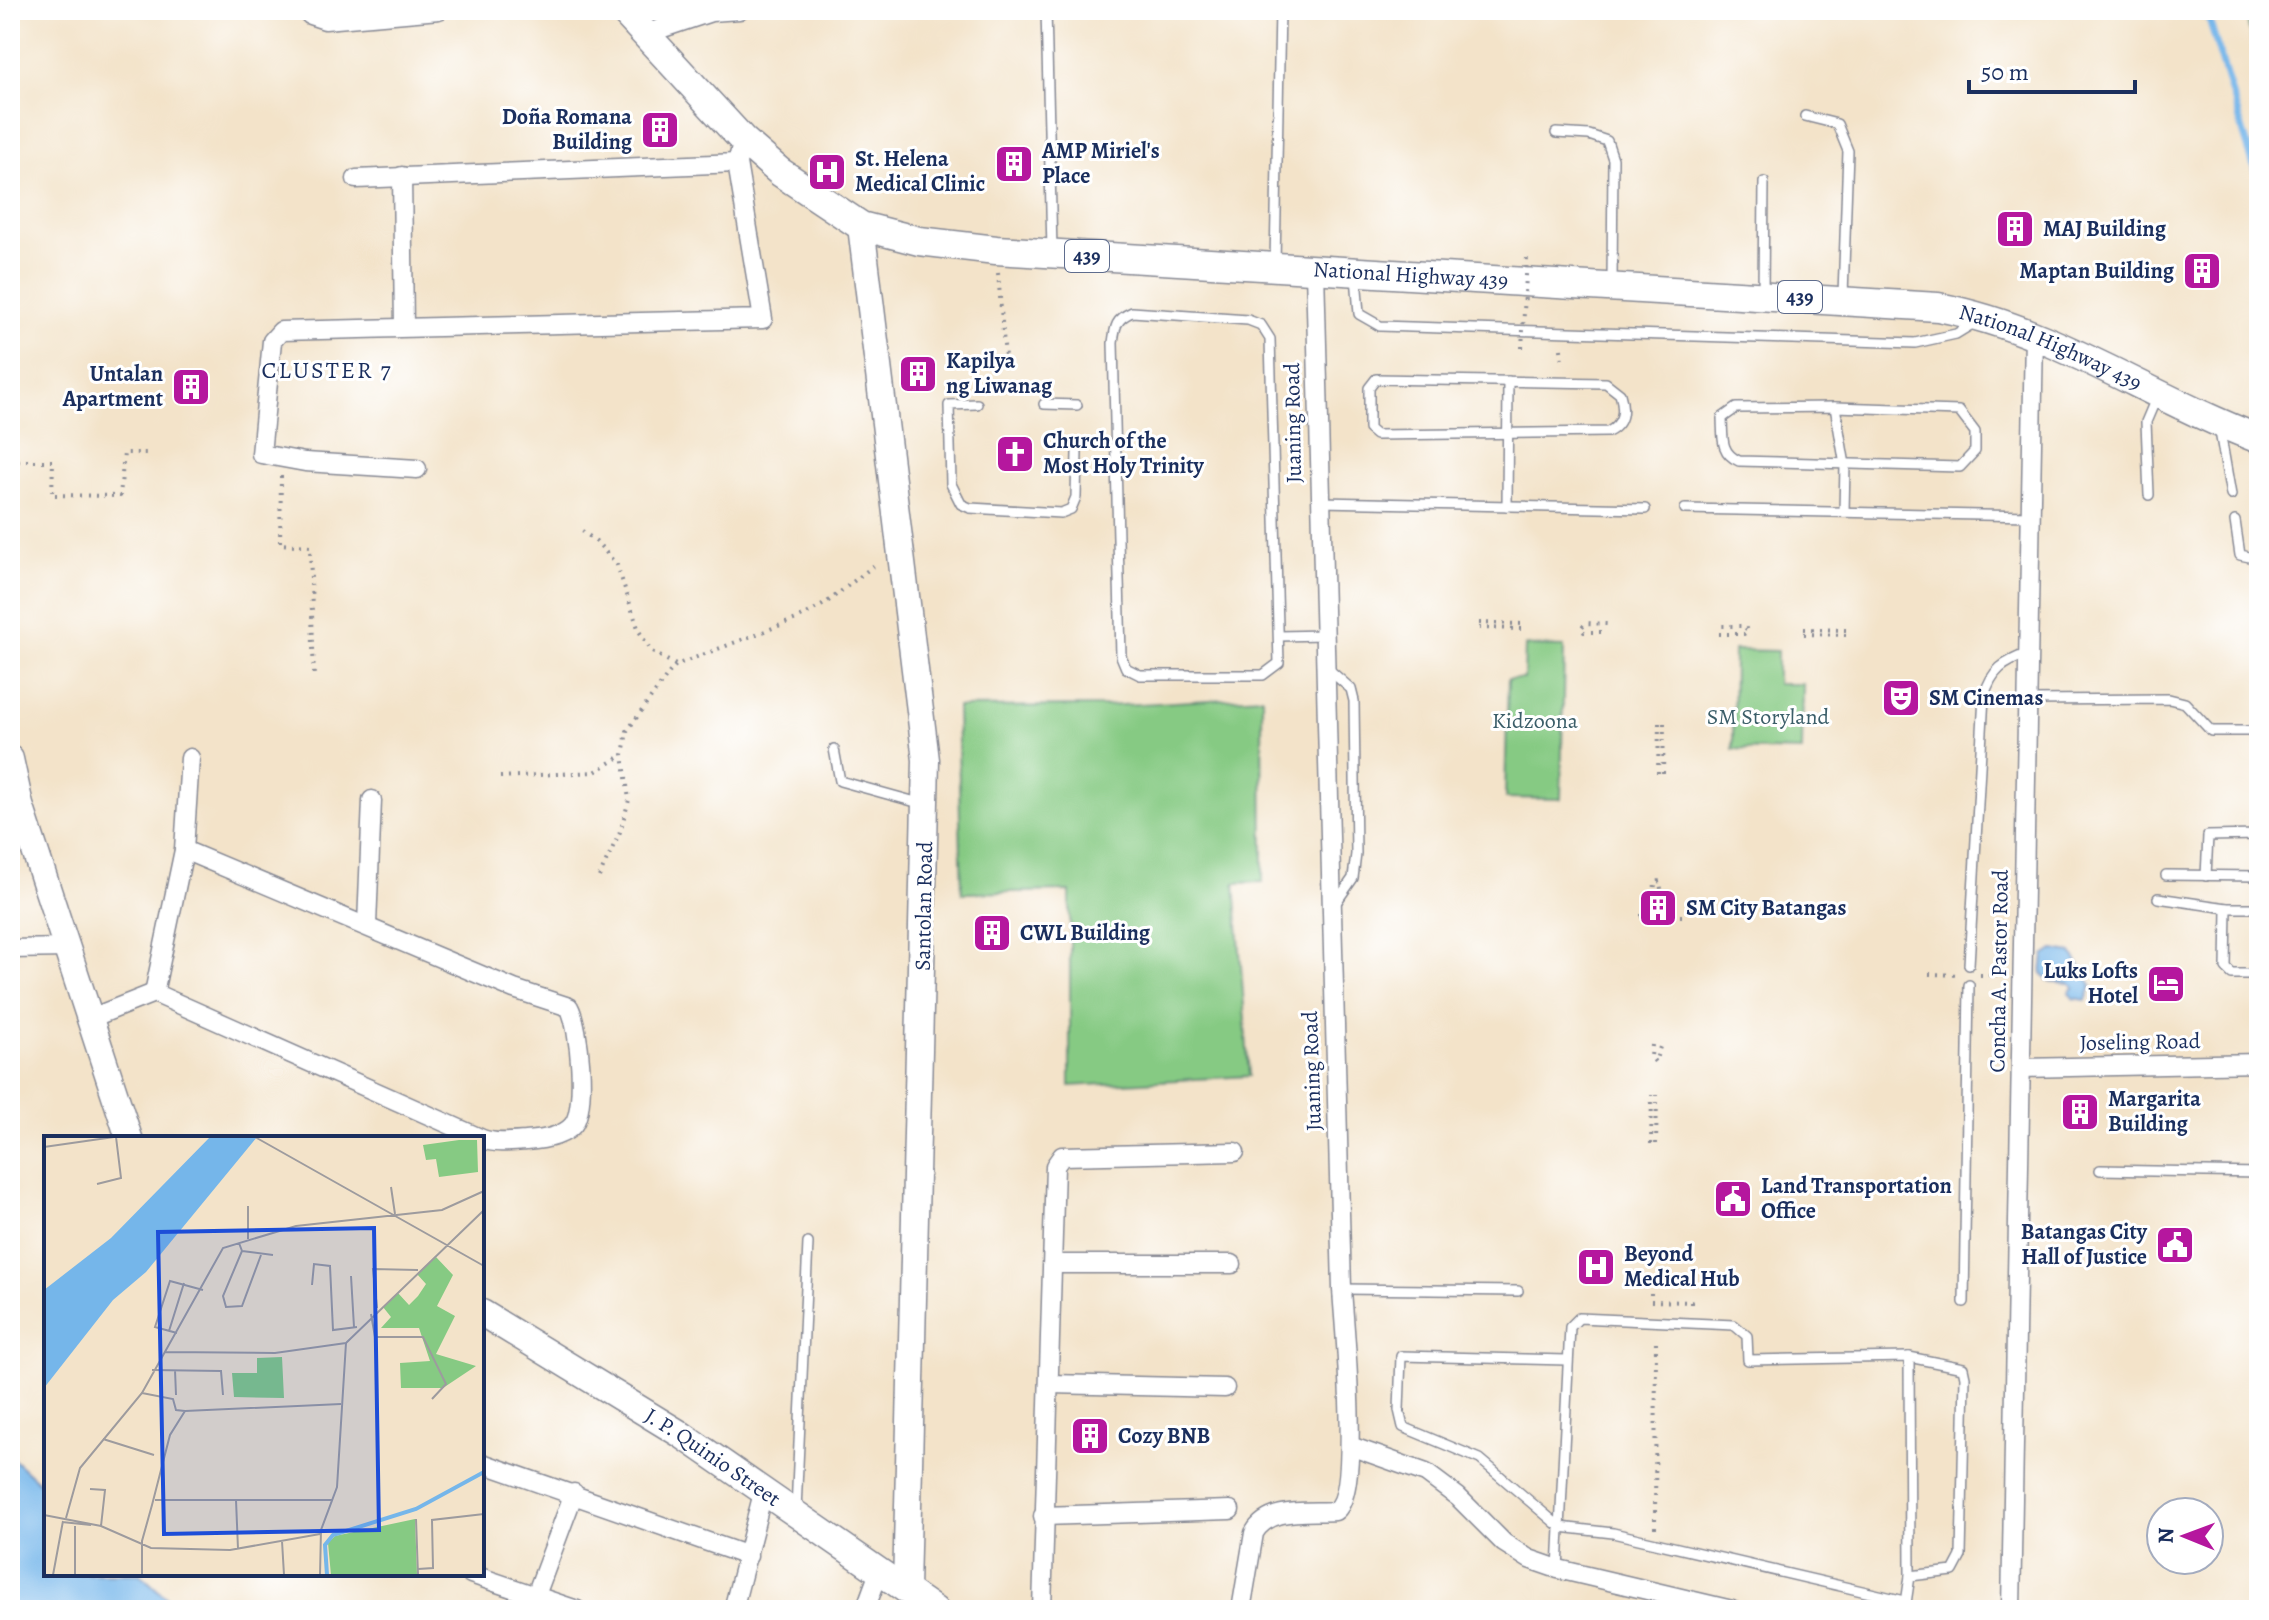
<svg xmlns="http://www.w3.org/2000/svg" width="2269" height="1620" viewBox="0 0 2269 1620" font-family="Alegreya,serif">
  <rect width="100%" height="100%" fill="#fff"/>
  <filter id="ink" filterUnits="userSpaceOnUse"><feTurbulence type="fractalNoise" baseFrequency=".0125" numOctaves="2"/><feDisplacementMap in="SourceGraphic" scale="16" xChannelSelector="R" yChannelSelector="G"/><feConvolveMatrix kernelMatrix="1 2 1 2 8 2 1 2 1" color-interpolation-filters="sRGB"/></filter>
  <filter id="wash" filterUnits="userSpaceOnUse"><feTurbulence type="fractalNoise" baseFrequency=".006" numOctaves="4" result="noise"/><feDisplacementMap in="SourceGraphic" scale="32" xChannelSelector="R" yChannelSelector="G"/><feGaussianBlur stdDeviation="1.8" result="paint"/><feColorMatrix in="noise" values="0 0 0 0 0 0 0 0 0 0 0 0 0 0 0 0 0 1.4 0 .05"/><feComposite in="paint" operator="in"/></filter>
  <g filter="url(#wash)">
    <rect width="100%" height="100%" fill="#f3e3c9"/>
    <g fill="#86ca83" stroke="#507c70" stroke-width="2">
      <path d="M2245,10H2259V79Z"/>
      <path d="M1525,646L1564,647L1561,799L1505,798L1508,679H1524Z"/>
      <path d="M1734,650L1777,651V684H1803L1802,751L1733,749Z"/>
      <path d="M1262,697L1263,882L1235,883L1249,1076L1070,1086V891L962,893L957,707L1104,706Z"/>
    </g>
    <g fill="#75b6ea" stroke="#4872a4" stroke-width="2">
      <path d="M2053,950L2072,953L2092,985L2086,1000L2073,998L2069,992L2074,987L2070,983L2048,981L2042,973L2044,956Z"/>
      <path d="M10,1456L46,1489V1574H140L180,1610H10Z"/>
    </g>
    <g fill="none" stroke-linecap="round" stroke-linejoin="round">
      <path stroke="#75b6ea" stroke-width="7" d="M2206,10L2259,183"/>
    </g>
  </g>
  <g filter="url(#ink)">
    <g fill="none" stroke-linecap="round" stroke-linejoin="round">
      <defs>
        <g id="lane">
          <path d="M1046,10L1052,250"/>
          <path d="M1805,116L1837,124L1848,151L1843,296"/>
          <path d="M1556,133L1589,135L1607,141L1613,159L1612,284"/>
          <path d="M1275,263L1280,10"/>
          <path d="M1356,276L1359,314L1380,326L1915,343L1956,334L1974,323"/>
          <path d="M1763,294L1764,182"/>
          <path d="M1132,312L1248,320L1261,325L1270,339L1279,663L1263,675H1140L1126,668L1121,656L1113,343C1115,326 1116,319 1132,312Z"/>
          <path d="M1376,379L1606,383L1620,394C1625,410 1624,424 1608,432L1376,435L1369,429V388Z"/>
          <path d="M977,404L949,405L951,484L961,504L970,508L1061,513L1071,509L1076,497L1077,453"/>
          <path d="M1044,404L1077,405"/>
          <path d="M1835,407L1959,411L1975,432V451L1960,467L1739,461C1720,453 1723,437 1722,418L1736,408Z"/>
          <path d="M1835,407L1845,465L1844,512"/>
          <path d="M2219,426L2231,495"/>
          <path d="M2149,495L2146,422L2157,396"/>
          <path d="M1321,502L1645,509"/>
          <path d="M1507,506L1508,381"/>
          <path d="M1685,509L2031,516"/>
          <path d="M2235,521L2240,555L2259,559"/>
          <path d="M1280,636L1323,635"/>
          <path d="M1327,668L1351,689L1354,701L1356,854L1353,878L1335,904"/>
          <path d="M2028,700L2169,699L2185,703L2211,731H2259"/>
          <path d="M834,749L840,781L923,804"/>
          <path d="M2166,875L2259,876"/>
          <path d="M2206,876L2208,836L2259,835"/>
          <path d="M2158,898L2227,908H2259"/>
          <path d="M2227,908L2226,968L2232,974H2259"/>
          <path d="M1969,965L1984,696C1992,669 2004,662 2029,653"/>
          <path d="M2100,1170L2259,1173"/>
          <path d="M1342,1289L1518,1291"/>
          <path d="M1964,1302L1969,985"/>
          <path d="M1567,1360L1401,1356L1399,1410L1403,1427L1480,1459L1560,1527L1613,1533L1905,1601"/>
          <path d="M796,1510L808,1243"/>
          <path d="M1558,1569L1570,1327L1579,1318L1734,1325L1747,1336L1748,1360L1909,1357L1963,1368L1965,1377L1961,1556L1953,1571L1910,1576"/>
          <path d="M1905,1610L1910,1576L1909,1357"/>
        </g>
        <g id="street">
          <path d="M306,10L310,15L325,20L439,10"/>
          <path d="M645,34L711,12L739,10"/>
          <path d="M402,176L404,327"/>
          <path d="M356,179L737,163"/>
          <path d="M417,469L305,462L261,454L272,341L281,331L763,319L737,163L743,140"/>
          <path d="M184,850L514,989L569,1007C580,1027 587,1107 573,1125C563,1137 540,1140 526,1141C512,1142 495,1144 482,1139"/>
          <path d="M367,925L372,800"/>
          <path d="M10,949L67,948"/>
          <path d="M154,993L184,850L190,758"/>
          <path d="M91,1018L154,993L480,1138"/>
          <path d="M2022,1068L2259,1063"/>
          <path d="M1053,1264H1232"/>
          <path d="M1050,1384L1225,1388"/>
          <path d="M1350,1446L1426,1473L1458,1497L1504,1543L1529,1559L1558,1569L1732,1610"/>
          <path d="M482,1463L748,1556"/>
          <path d="M1043,1516L1230,1510"/>
          <path d="M471,1574L577,1610"/>
          <path d="M536,1595L574,1493"/>
          <path d="M733,1610L764,1489"/>
          <path d="M865,1610L879,1572"/>
          <path d="M1042,1610L1055,1166L1062,1156L1235,1152"/>
          <path d="M1241,1610L1254,1533C1269,1506 1308,1513 1335,1511C1362,1494 1344,1326 1342,1289L1315,270"/>
          <path d="M2011,1610L2034,333"/>
        </g>
        <g id="secondary">
          <path d="M861,226L926,760L906,1589"/>
          <path d="M10,759L20,805L129,1138"/>
          <path id="s1" d="M482,1313L682,1435L935,1610"/>
        </g>
        <g id="primary">
          <path id="s2" d="M623,10L743,140L780,172L861,226L919,241L996,250L1938,307C2055,329 2150,398 2259,439"/>
        </g>
      </defs>
      <use href="#lane" stroke="#878994" stroke-width="12"/>
      <use href="#street" stroke="#878994" stroke-width="21"/>
      <use href="#secondary" stroke="#878994" stroke-width="29"/>
      <use href="#primary" stroke="#878994" stroke-width="31"/>
      <g stroke="#878994" stroke-width="4" stroke-dasharray="2 6" stroke-linecap="butt">
        <path d="M998,273L1006,369"/>
        <path d="M1561,349L1562,363"/>
        <path d="M10,461H53L52,495L120,496L124,453H146"/>
        <path d="M281,476L280,544L310,546L314,679"/>
        <path d="M582,531L596,541L617,565L639,631L652,652L676,665"/>
        <path d="M1479,623L1525,624"/>
        <path d="M1479,628L1525,629"/>
        <path d="M1804,629L1847,630"/>
        <path d="M1601,632H1584L1581,628L1585,623L1607,624"/>
        <path d="M1719,634H1744L1748,631L1744,626H1722"/>
        <path d="M1804,634L1847,635"/>
        <path d="M1658,773L1659,723"/>
        <path d="M1663,773L1664,723"/>
        <path d="M500,777L595,772L623,755"/>
        <path d="M599,877L620,832L629,800L623,755L627,731L669,673L676,665L799,618L826,603L877,563"/>
        <path d="M1654,895L1655,882L1660,881L1662,897"/>
        <path d="M1640,916H1682"/>
        <path d="M1929,974L1959,975"/>
        <path d="M1980,975H2002"/>
        <path d="M1652,1045L1651,1057L1655,1062L1660,1047"/>
        <path d="M1651,1144L1652,1095"/>
        <path d="M1656,1144L1657,1095"/>
        <path d="M1651,1293V1301L1691,1302V1307"/>
        <path d="M1655,1528L1656,1336"/>
      </g>
      <use href="#lane" stroke="#fff" stroke-width="9"/>
      <use href="#street" stroke="#fff" stroke-width="18"/>
      <use href="#secondary" stroke="#fff" stroke-width="26"/>
      <use href="#primary" stroke="#fff" stroke-width="28"/>
      <path stroke="#878994" stroke-width="4" stroke-dasharray="2 6" stroke-linecap="butt" d="M1522,348L1527,257"/>
    </g>
  </g>
  <defs>
    <symbol id="building-square" viewBox="-11 -11 22 22"><rect x="-9" y="-9" width="18" height="18" rx="4" fill="#b5179e" stroke="#fff"/><path d="M-4-6H4V6H1V3H-1V6H-4ZM-2.5-4.3h1.7v1.8h-1.7ZM.8-4.3h1.7v1.8H.8ZM-2.5-1h1.7V.8h-1.7ZM.8-1h1.7V.8H.8Z" fill="#fff"/></symbol>
    <symbol id="hospital-square" viewBox="-11 -11 22 22"><rect x="-9" y="-9" width="18" height="18" rx="4" fill="#b5179e" stroke="#fff"/><path d="M-5-5h3v3.5h4V-5h3V5h-3V1.5h-4V5h-3Z" fill="#fff"/></symbol>
    <symbol id="church-square" viewBox="-11 -11 22 22"><rect x="-9" y="-9" width="18" height="18" rx="4" fill="#b5179e" stroke="#fff"/><path d="M-1.2-6h2.4v3.5h3.3v2.4h-3.3V6h-2.4V-.1h-3.3v-2.4h3.3Z" fill="#fff"/></symbol>
    <symbol id="theatre-square" viewBox="-11 -11 22 22"><rect x="-9" y="-9" width="18" height="18" rx="4" fill="#b5179e" stroke="#fff"/><path d="M-5-5.5Q0-4 5-5.5V0Q5 5 0 6Q-5 5-5 0ZM-3.3-2.5H-1v1.5H-3.3ZM1-2.5H3.3v1.5H1ZM-2.8 1Q0 5.5 2.8 1Z" fill="#fff"/></symbol>
    <symbol id="hotel-square" viewBox="-11 -11 22 22"><rect x="-9" y="-9" width="18" height="18" rx="4" fill="#b5179e" stroke="#fff"/><path d="M-6-4.5h1.5V1H6V5H4.5V3h-9V5H-6ZM-4 0a1.8 1.8 0 1 1 3.6 0ZM.5 0V-2.5h3Q6-2.5 6 0Z" fill="#fff"/></symbol>
    <symbol id="civic-square" viewBox="-11 -11 22 22"><rect x="-9" y="-9" width="18" height="18" rx="4" fill="#b5179e" stroke="#fff"/><path d="M-.6-6.5H3V-4.5H.6V-3L4-1V1h2V6H-6V1h2V-1L-.6-3ZM-1.2 2.5V6h2.4V2.5Z" fill="#fff"/></symbol>
  </defs>
  <g fill-rule="evenodd">
    <use href="#building-square" x="638" y="108" width="44" height="44"/>
    <use href="#building-square" x="992" y="142" width="44" height="44"/>
    <use href="#hospital-square" x="805" y="150" width="44" height="44"/>
    <use href="#building-square" x="1993" y="207" width="44" height="44"/>
    <use href="#building-square" x="2180" y="249" width="44" height="44"/>
    <use href="#building-square" x="896" y="352" width="44" height="44"/>
    <use href="#building-square" x="169" y="365" width="44" height="44"/>
    <use href="#church-square" x="993" y="432" width="44" height="44"/>
    <use href="#theatre-square" x="1879" y="676" width="44" height="44"/>
    <use href="#building-square" x="1636" y="886" width="44" height="44"/>
    <use href="#building-square" x="970" y="911" width="44" height="44"/>
    <use href="#hotel-square" x="2144" y="962" width="44" height="44"/>
    <use href="#building-square" x="2058" y="1090" width="44" height="44"/>
    <use href="#civic-square" x="1711" y="1177" width="44" height="44"/>
    <use href="#civic-square" x="2153" y="1223" width="44" height="44"/>
    <use href="#hospital-square" x="1574" y="1245" width="44" height="44"/>
    <use href="#building-square" x="1068" y="1414" width="44" height="44"/>
  </g>
  <g text-anchor="middle" dominant-baseline="central" stroke-width="6" stroke-linejoin="round" paint-order="stroke">
    <g fill="#fff" stroke="#5f6d8e" stroke-width="2">
      <rect x="1065" y="240" width="44" height="32" rx="6"/>
      <rect x="1778" y="281" width="44" height="32" rx="6"/>
    </g>
    <g font-size="20" font-weight="bold" fill="#1b2f5e">
      <text x="1087" y="256">439</text>
      <text x="1800" y="297">439</text>
    </g>
    <g font-size="22" font-weight="bold" fill="#1b2f5e" stroke="#fff" text-anchor="start">
      <text x="632" y="117" text-anchor="end">Doña Romana<tspan x="632" dy="25">Building</tspan></text>
      <text x="1042" y="151">AMP Miriel's<tspan x="1042" dy="25">Place</tspan></text>
      <text x="855" y="159">St. Helena<tspan x="855" dy="25">Medical Clinic</tspan></text>
      <text x="2043" y="229">MAJ Building</text>
      <text x="2174" y="271" text-anchor="end">Maptan Building</text>
      <text x="946" y="361">Kapilya<tspan x="946" dy="25">ng Liwanag</tspan></text>
      <text x="163" y="374" text-anchor="end">Untalan<tspan x="163" dy="25">Apartment</tspan></text>
      <text x="1043" y="441">Church of the<tspan x="1043" dy="25">Most Holy Trinity</tspan></text>
      <text x="1929" y="698">SM Cinemas</text>
      <text x="1686" y="908">SM City Batangas</text>
      <text x="1020" y="933">CWL Building</text>
      <text x="2138" y="971" text-anchor="end">Luks Lofts<tspan x="2138" dy="25">Hotel</tspan></text>
      <text x="2108" y="1099">Margarita<tspan x="2108" dy="25">Building</tspan></text>
      <text x="1761" y="1186">Land Transportation<tspan x="1761" dy="25">Office</tspan></text>
      <text x="2147" y="1232" text-anchor="end">Batangas City<tspan x="2147" dy="25">Hall of Justice</tspan></text>
      <text x="1624" y="1254">Beyond<tspan x="1624" dy="25">Medical Hub</tspan></text>
      <text x="1118" y="1436">Cozy BNB</text>
    </g>
    <g font-size="22" fill="#1b2f5e" stroke="#fff">
      <text stroke="none"><textPath href="#s2" startOffset="876">National Highway 439</textPath></text>
      <text stroke="none"><textPath href="#s2" startOffset="1524">National Highway 439</textPath></text>
      <text transform="translate(1293 423) rotate(-91)">Juaning Road</text>
      <text transform="translate(924 906) rotate(-89)">Santolan Road</text>
      <text transform="translate(1999 971) rotate(-89)">Concha A. Pastor Road</text>
      <text transform="translate(2140 1042) rotate(-1)">Joseling Road</text>
      <text transform="translate(1312 1071) rotate(-92)">Juaning Road</text>
      <text stroke="none"><textPath href="#s1" startOffset="272">J. P. Quinio Street</textPath></text>
    </g>
    <g font-size="22" fill="#3b5e69" stroke="#fff">
      <text x="1768" y="717">SM Storyland</text>
      <text x="1535" y="721">Kidzoona</text>
    </g>
    <g font-size="24" letter-spacing="2" fill="#1b2f5e" stroke="#fff">
      <text x="327" y="370">CLUSTER 7</text>
    </g>
  </g>
  <g transform="translate(44 1136)">
    <rect width="440" height="440" fill="#f3e3c9"/>
    <path d="M415,4H433L434,36L395,41L392,23L382,24L379,9ZM392,121L409,139L393,170L411,180L392,218L432,230L399,252H357L356,227L386,225L375,192H337L347,181L339,171L354,157L365,169L374,160L382,148L373,138ZM238,221L240,262L190,261L188,237H213V222ZM371,383L373,439H287L284,407L291,400Z" fill="#86ca83"/>
    <path d="M166,1H213L102,136L69,164L0,252V154L67,102Z" fill="#75b6ea"/>
    <path fill="none" stroke="#75b6ea" stroke-width="4" d="M283,439L281,409L289,399L372,373L440,336"/>
    <path fill="none" stroke="#9d9b9e" stroke-width="2" d="M211,1L440,130M439,1L440,86M0,11L70,1M53,48L77,42L72,1M347,51L351,78M204,70V103M195,107L198,115L179,160L182,171L198,170L217,119M198,115L229,119M307,140L310,191M268,149L270,128L286,130L289,194L313,191M333,172L329,133L374,134M327,178L331,201H379L402,248L388,263M125,195L140,147M133,197L111,191L126,145L159,154M121,216L231,217L302,207M108,234L177,235L179,259M131,234L132,259M98,257L129,263L132,274L141,275M141,275L297,268M59,303L110,319M46,353L61,354L57,390M111,364H289M192,364L194,413M0,379L57,390L107,412L186,414L276,398M22,382L36,332L98,257L179,112L252,90L398,74L440,55M372,383L374,439M18,386L47,389M31,390V439M238,405L240,439M374,433L389,432L388,384L440,378M9,439L19,385M98,439V405L108,369L126,299L141,275M276,439L277,394L293,351L302,207L439,75"/>
    <path fill="#1d4ed8" fill-opacity="0.15" stroke="#1d4ed8" stroke-width="4" d="M330,92L335,394L120,398L114,96Z"/>
    <rect width="440" height="440" fill="none" stroke="#1b2f5e" stroke-width="4"/>
  </g>
  <rect width="2269" height="1620" fill="none" stroke="#fff" stroke-width="40"/>
  <g transform="translate(2185 1536) rotate(271)"><circle r="38" fill="#ffffff" stroke="#a4acbf" stroke-width="2"/>
  <path d="M0-6L14 30L0 20L-14 30Z" fill="#b5179e"/>
  <text y="-12" font-size="22" font-weight="bold" text-anchor="middle" fill="#1b2f5e">N</text>
  </g>
  <path d="M1969 80v12h166v-12" fill="none" stroke="#1b2f5e" stroke-width="4"/>
  <text x="1981" y="80" font-size="24" fill="#1b2f5e" stroke="#ffffff" stroke-width="6" paint-order="stroke">50 m</text>
</svg>
